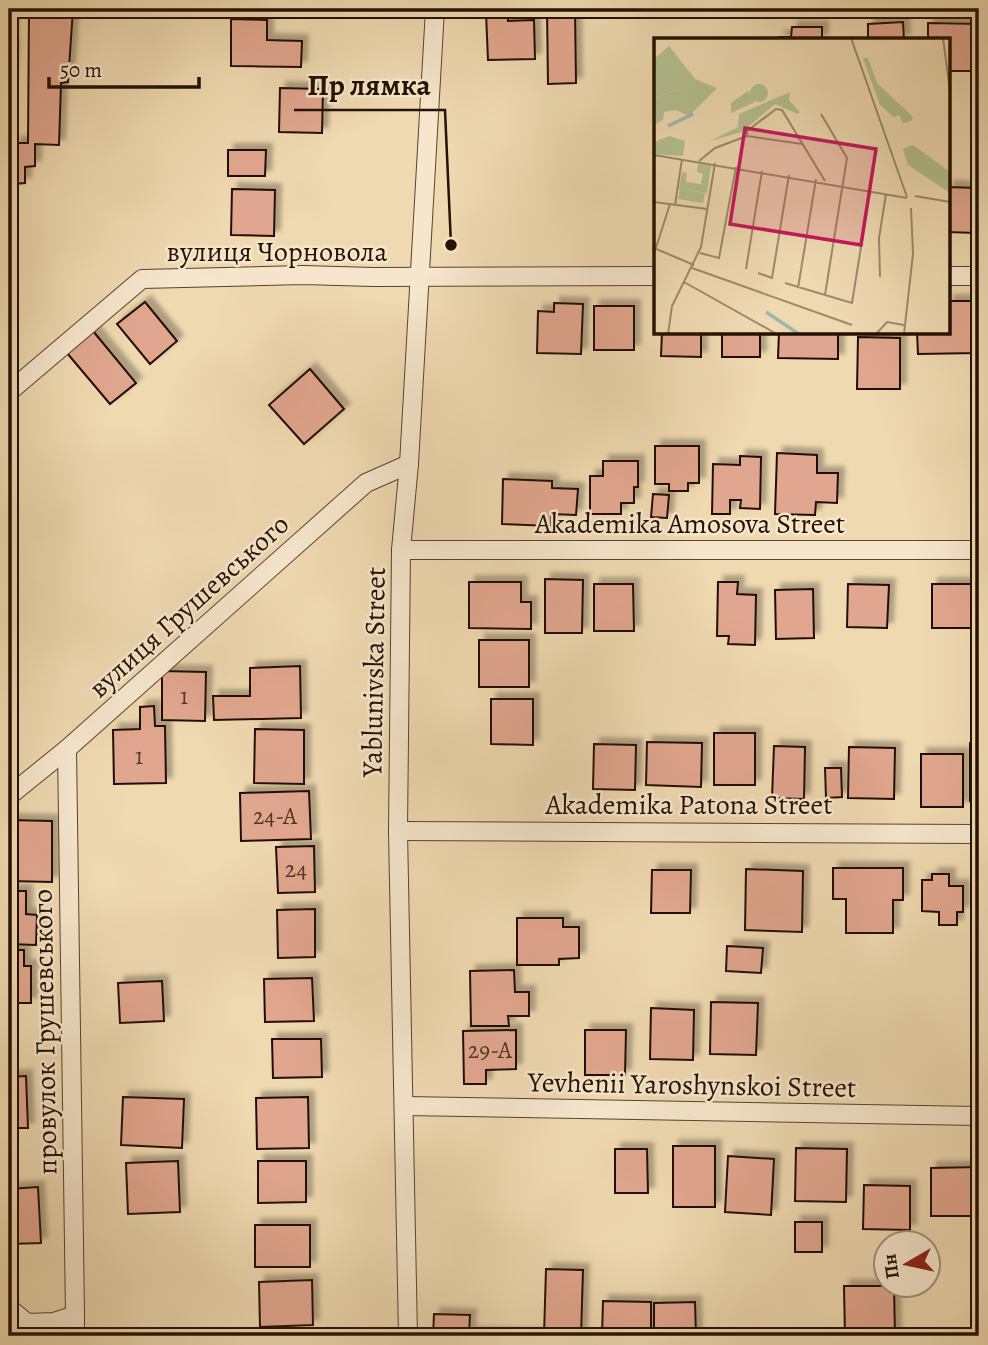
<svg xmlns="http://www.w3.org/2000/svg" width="988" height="1345" viewBox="0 0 988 1345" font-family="Alegreya,serif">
  <defs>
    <filter id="shadow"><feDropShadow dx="6" dy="-6" stdDeviation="2" flood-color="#0004"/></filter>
  </defs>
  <rect width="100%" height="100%" fill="#efd9b1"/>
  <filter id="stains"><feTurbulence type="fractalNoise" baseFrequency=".00286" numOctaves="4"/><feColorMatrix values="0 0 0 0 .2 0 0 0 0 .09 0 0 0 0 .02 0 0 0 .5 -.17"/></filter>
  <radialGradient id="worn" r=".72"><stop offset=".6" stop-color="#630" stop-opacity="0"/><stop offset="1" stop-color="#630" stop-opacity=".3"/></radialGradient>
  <g fill="#e1a68f" stroke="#241100" stroke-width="2" filter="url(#shadow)">
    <path d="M9,9H14L11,36L13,51L9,84Z"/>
    <path d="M36,9H73L68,82L61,83L59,145L35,144V166L25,167V183L14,184L13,187H9V159H14L15,143H28L29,10Z"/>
    <path d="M547,9H575L576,83L548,84Z"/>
    <path d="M486,13H508V21L534,20L535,59L488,60Z"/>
    <path d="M231,19L267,20V40L302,41L301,67L231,66Z"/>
    <path d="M903,22L904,40H868V24Z"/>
    <path d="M928,23L979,24V71H948V40H928Z"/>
    <path d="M792,27H822V40H779V37H791Z"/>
    <path d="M280,88L323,89L322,133L279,132Z"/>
    <path d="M228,150H266L265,176H228Z"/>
    <path d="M948,187L976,188L975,233L948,232Z"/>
    <path d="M232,189L275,190L274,236L231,235Z"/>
    <path d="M948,301H975L977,353L918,354L917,332H948Z"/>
    <path d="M145,302L177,341L150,364L117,324Z"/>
    <path d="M554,303L583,304L581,354L537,353L538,311L554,312Z"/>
    <rect x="594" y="306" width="40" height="44"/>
    <path d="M93,331L136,383L110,404L67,353Z"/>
    <path d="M662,332H701V357L661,356Z"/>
    <rect x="722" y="332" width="38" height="25"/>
    <path d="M779,332H838V359L778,358Z"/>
    <path d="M858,337L900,338V389H857Z"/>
    <path d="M310,369L344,409L304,444L269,405Z"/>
    <path d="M655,446H699V483H688V491H669V484H655Z"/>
    <path d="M777,453L817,455V473H838L837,503L816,502L815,515L775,514Z"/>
    <path d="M740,456L761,457L760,509L740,508L741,500H730V514H712L713,464L740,465Z"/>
    <path d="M603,461H638V487H634V503H621V514H590V476H603Z"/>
    <path d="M503,479L552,481V488L578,489L576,515L551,514V526L502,524Z"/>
    <path d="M653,494L669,495L667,518L651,517Z"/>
    <path d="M545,579L583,580L582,633H545Z"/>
    <path d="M469,582H521V602H531V629L469,628Z"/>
    <path d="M718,582H738L737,594L756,595L755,645L728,644L729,636H717Z"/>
    <path d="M594,584H633L634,631H594Z"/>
    <path d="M848,584L889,585L887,628L847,627Z"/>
    <rect x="932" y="584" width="47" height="44"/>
    <path d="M813,589L814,638L776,639L775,590Z"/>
    <rect x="479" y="640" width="50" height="47"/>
    <path d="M300,666L301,718L214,720L213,696H250V668Z"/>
    <path d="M162,671L206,672L205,721L162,720Z"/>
    <path d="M491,699H533V745L491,744Z"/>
    <path d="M154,706L155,726H165L166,783L114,784L113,730L140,729V707Z"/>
    <path d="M255,729L304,730V784L254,783Z"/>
    <rect x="714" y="733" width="41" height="52"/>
    <path d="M647,742L702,743L701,787L646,785Z"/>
    <rect x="970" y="743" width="9" height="58"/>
    <path d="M594,744L636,745L635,790L593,789Z"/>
    <path d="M774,746L805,747L804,799L772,798Z"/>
    <path d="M849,747L895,748L894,799L848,798Z"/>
    <rect x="921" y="754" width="42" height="53"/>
    <path d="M825,768H841L842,797L826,798Z"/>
    <path d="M309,791L311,839L241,841L240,793Z"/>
    <path d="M9,820L52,821V882L9,881Z"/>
    <path d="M314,846L315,892L278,893L276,847Z"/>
    <path d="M833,868H903V900H893V933H846V899H833Z"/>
    <path d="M746,869L803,871L802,932L745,930Z"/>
    <path d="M652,870H691L690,913H651Z"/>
    <path d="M932,874H949V886H963V912H957V925H939V912L922,911V880H932Z"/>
    <path d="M9,891H26V914L37,915L36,945L9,944Z"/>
    <path d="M315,909V957L278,958L277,910Z"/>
    <path d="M517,918H563V927H579V958L559,959V965H517Z"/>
    <path d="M727,946L763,948L761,973L726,971Z"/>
    <path d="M9,950H24V966H31V1003H9Z"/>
    <path d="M514,970L515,992H529V1016H508L509,1026H471L470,971Z"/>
    <path d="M312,978L314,1021L265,1022L264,979Z"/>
    <path d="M162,981L164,1021L120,1023L118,983Z"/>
    <path d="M711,1002L758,1003L756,1055L710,1054Z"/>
    <path d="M651,1008L694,1010L693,1060L650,1059Z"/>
    <path d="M516,1030V1069L486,1070V1084H464L463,1031Z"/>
    <path d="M585,1030H626L625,1075H585Z"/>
    <path d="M272,1039H321L322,1077L273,1078Z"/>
    <path d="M26,1076L28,1128H9V1077Z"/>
    <path d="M123,1097L184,1099L182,1148L121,1145Z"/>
    <path d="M308,1097L309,1148L257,1149L256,1098Z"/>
    <rect x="673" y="1146" width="42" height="61"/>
    <path d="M796,1148L847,1149L846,1202L795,1201Z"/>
    <path d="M615,1149H647L648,1193H615Z"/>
    <path d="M728,1156L774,1159L771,1215L725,1212Z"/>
    <path d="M178,1161L180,1212L128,1214L126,1163Z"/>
    <path d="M258,1161H306V1202L258,1203Z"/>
    <path d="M979,1167V1202H973V1216H931V1168Z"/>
    <path d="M864,1185L910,1186V1230L863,1229Z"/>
    <path d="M38,1187L41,1243L9,1244V1189Z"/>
    <rect x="795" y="1222" width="27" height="30"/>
    <rect x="255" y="1225" width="55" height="42"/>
    <path d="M546,1269L583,1270L581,1336H433L434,1314L470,1315L469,1333L544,1335Z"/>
    <path d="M312,1280L313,1325L260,1327L259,1282Z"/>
    <path d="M844,1286H894L895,1336H845Z"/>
    <path d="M603,1301L651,1302V1336H602Z"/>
    <path d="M695,1302L696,1336H654V1303Z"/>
  </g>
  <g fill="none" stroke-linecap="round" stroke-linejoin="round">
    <defs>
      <g id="minor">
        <path d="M948,276H979"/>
        <path d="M9,392L142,279L303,275L373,277L656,276"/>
        <path d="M401,550H979"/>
        <path d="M9,796L67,749L366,483L409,464"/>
        <path d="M398,831L979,834"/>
        <path d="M405,1106L979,1116"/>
        <path d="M9,1308L27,1323L54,1322L75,1315L67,749"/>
        <path d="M75,1336V1315"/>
        <path d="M408,1336L398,831L401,550L409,464L435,9"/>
      </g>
    </defs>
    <use href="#minor" stroke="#57432c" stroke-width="20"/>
    <use href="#minor" stroke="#f5e6cc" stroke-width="18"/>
  </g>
  <g text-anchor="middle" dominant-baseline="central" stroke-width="5" stroke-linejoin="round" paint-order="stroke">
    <g font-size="24" fill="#533624">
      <text x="184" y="696">1</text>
      <text x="139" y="756">1</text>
      <text x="275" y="816">24-А</text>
      <text x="296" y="869">24</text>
      <text x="490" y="1050">29-А</text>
    </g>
    <g font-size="28" fill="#241100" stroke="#f5e6cc">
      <text x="277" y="252">вулиця Чорновола</text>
      <text x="690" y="524">Akademika Amosova Street</text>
      <text transform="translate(189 606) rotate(-42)">вулиця Грушевського</text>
      <text transform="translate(374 672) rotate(-89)">Yablunivska Street</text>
      <text x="689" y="805">Akademika Patona Street</text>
      <text transform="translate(45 1032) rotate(-91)">провулок Грушевського</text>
      <text transform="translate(692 1085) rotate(1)">Yevhenii Yaroshynskoi Street</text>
    </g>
  </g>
  <g transform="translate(654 38)">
    <rect width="296" height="296" fill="#efd9b1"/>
    <path d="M10,21L21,26L28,38L27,51L0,60V28H7L17,45L6,25ZM26,151L51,155L49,165L24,161Z" fill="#b4c090"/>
    <path d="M15,8L41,41L63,50L35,78L22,72L10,74L9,82L0,87V60L27,51V38L19,25L13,30L10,22L6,24L18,41L13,48L7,28H0V21ZM209,20H214L223,45L259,79L257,83L249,85L245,77L240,79L226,67ZM96 55a9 9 0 1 1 18 0a9 9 0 1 1-18 0ZM136,54L135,62L146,74L143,76L121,66L88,94L56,103L84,89L85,76ZM15,98L31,103L29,118L0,116V104ZM44,126L57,128L53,155L25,151L28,134L33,135L32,144L47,146L49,136L43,134Z" fill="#b4c090"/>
    <path d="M94,53L101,64L77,75V65ZM259,107L296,134V155L254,127L249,111Z" fill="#b4c090"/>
    <path fill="none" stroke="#9bb9b3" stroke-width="3.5" d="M14,88L39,76M112,274L145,296"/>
    <path fill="none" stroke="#9e896a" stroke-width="2" d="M197,0L253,159M289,0L296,53M148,106L93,98V93L122,71L128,72L171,143M0,117L253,160M45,123L61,110L93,98M261,158L296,164M0,164L53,171M21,167L28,121M0,210L40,227M46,215L65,220L82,129M0,216L16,166M38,230L198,287M92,231L108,133M104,235L118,240L135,137M226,239L225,200L232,156M30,244L121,295M131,245L171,257L193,120L167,76M144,250L162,141M171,257L198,265L216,153M14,296L18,268L47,209L61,125M222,296L233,284L250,287M250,296L259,216L257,170"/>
    <path fill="#c2185b" fill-opacity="0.15" stroke="#c2185b" stroke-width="3.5" d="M91,90L222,111L207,207L76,186Z"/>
    <rect width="296" height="296" fill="none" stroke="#241100" stroke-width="3.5"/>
  </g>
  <path fill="none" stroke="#241100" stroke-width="2.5" d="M451 245L445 110H294"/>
  <circle fill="#241100" stroke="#f5e6cc" stroke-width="2.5" cx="451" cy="245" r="7"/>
  <g font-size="30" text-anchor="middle" font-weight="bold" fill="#241100" stroke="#f5e6cc" stroke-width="5" stroke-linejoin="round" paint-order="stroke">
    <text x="369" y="95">Пр лямка</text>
  </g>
  <rect width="988" height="1345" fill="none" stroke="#efd9b1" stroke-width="35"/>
  <rect x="10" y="10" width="967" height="1324" fill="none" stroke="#241100" stroke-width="3.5"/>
  <rect x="18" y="18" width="953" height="1310" fill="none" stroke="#241100" stroke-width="2"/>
  <g transform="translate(907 1264) rotate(261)"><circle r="33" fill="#f5e6cc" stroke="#a1917a" stroke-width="2"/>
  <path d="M0-5L12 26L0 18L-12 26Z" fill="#8f2418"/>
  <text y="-10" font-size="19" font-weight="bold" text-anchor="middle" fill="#241100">Пн</text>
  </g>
  <path d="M49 77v10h150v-10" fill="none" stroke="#241100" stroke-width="3.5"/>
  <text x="60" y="77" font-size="21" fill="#241100" stroke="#f5e6cc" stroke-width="5" paint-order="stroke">50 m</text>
  <rect width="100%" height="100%" filter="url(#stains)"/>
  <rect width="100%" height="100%" fill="url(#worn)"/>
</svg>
